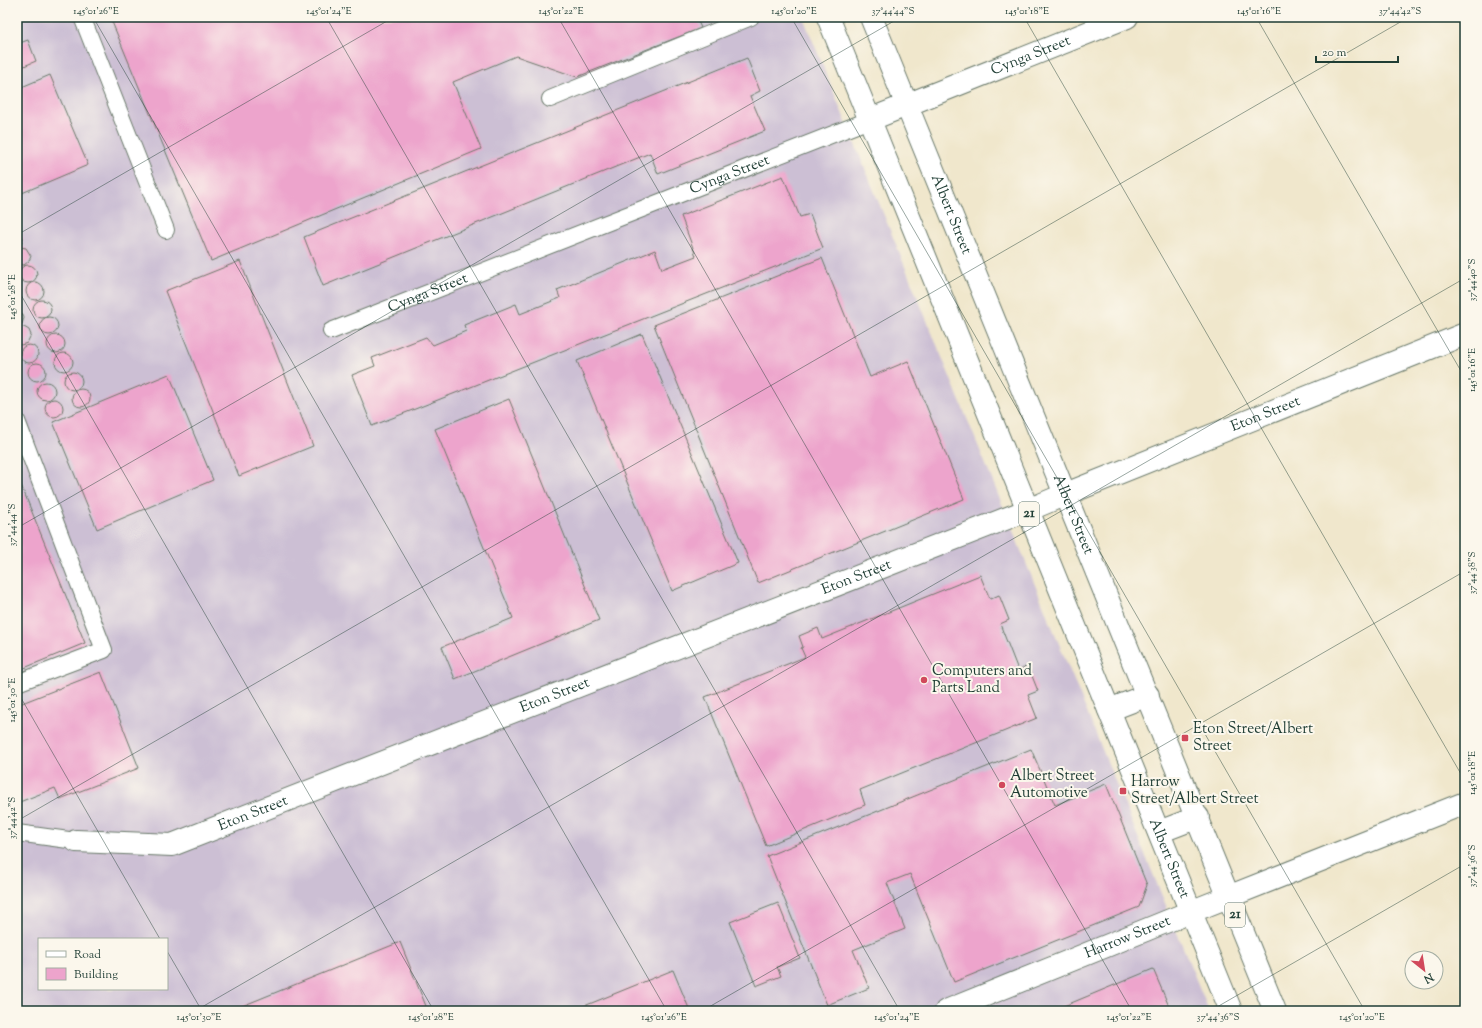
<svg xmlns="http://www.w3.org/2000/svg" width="1482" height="1028" viewBox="0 0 1482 1028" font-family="'Sorts Mill Goudy',serif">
  <rect width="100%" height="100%" fill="#fbf7ec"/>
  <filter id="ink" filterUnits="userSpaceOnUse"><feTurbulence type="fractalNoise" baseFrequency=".025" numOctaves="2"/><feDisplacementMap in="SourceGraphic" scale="8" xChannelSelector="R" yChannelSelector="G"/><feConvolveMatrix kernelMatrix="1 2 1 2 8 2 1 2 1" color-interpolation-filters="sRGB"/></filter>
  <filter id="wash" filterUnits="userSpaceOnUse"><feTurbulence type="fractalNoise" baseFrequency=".012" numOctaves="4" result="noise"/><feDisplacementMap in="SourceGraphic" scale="16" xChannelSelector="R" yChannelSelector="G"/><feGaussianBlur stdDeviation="0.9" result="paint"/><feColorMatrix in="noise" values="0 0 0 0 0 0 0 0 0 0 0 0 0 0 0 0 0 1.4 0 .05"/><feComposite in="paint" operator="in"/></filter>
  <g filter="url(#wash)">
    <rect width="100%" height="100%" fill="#f0e7cc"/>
    <path fill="#ccbfd4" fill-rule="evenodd" d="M17,17H803L1209,1011H17ZM39,939H167V989H39Z"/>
    <g id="blocks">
      <g fill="#eda4cc">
        <path d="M110,17H696L701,28L577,77L516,56L453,82L481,149L211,261Z"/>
        <path d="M28,40L36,61L17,69V44Z"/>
        <path d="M747,58L760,91L750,96L765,131L658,174L650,153L323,286L304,237Z"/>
        <path d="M50,75L88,165L22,193L17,182V89Z"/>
        <path d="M783,176L800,217L810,214L823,248L372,426L352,375L375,366L372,358L426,337L433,345L466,331L464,325L516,304L520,314L560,298L557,290L655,250L662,269L696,256L681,216Z"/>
        <path d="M17,230L20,233L23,238L21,244L17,247Z"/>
        <path d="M20,247L26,248L31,256L29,261L24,265L17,264V249Z"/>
        <path d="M822,258L870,377L908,361L964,499L758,583L654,325Z"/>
        <path d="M240,261L313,446L239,476L165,291Z"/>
        <circle cx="28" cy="274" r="9"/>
        <circle cx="35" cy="291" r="9"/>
        <circle cx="42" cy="309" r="9"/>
        <path d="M17,310L22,313L24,318L22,324L17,327Z"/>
        <circle cx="49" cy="326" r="9"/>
        <path d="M24,327L29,330L31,335L27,343L21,345L17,343V328Z"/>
        <path d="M642,334L738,563L672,591L577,361Z"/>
        <circle cx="56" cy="344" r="9"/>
        <circle cx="29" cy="354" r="9"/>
        <circle cx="64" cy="362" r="9"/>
        <circle cx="37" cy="372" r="9"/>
        <circle cx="73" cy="381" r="9"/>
        <path d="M169,374L213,480L97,529L53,422Z"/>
        <circle cx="46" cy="391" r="9"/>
        <circle cx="81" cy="398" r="9"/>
        <path d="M509,399L599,620L455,679L442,647L513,618L435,429Z"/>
        <circle cx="54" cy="408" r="9"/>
        <path d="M17,475L85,643L17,671Z"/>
        <path d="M980,575L990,599L999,595L1009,620L1000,624L1018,670L1028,666L1038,691L1028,695L1037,718L860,790L865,805L766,846L705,697L805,657L801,648L803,647L799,636L818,628L822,639Z"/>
        <path d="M101,672L139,768L60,799L55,788L17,803V705Z"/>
        <path d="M1031,749L1055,805L1106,784L1147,885L1139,907L954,982L910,874L887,883L905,929L853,950L869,988L827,1005L767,856Z"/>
        <path d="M778,903L800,958L777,967L781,976L756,986L730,922Z"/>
        <path d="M400,942L428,1011H230Z"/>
        <path d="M1153,969L1171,1011H1052Z"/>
        <path d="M673,970L690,1011H572Z"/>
      </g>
    </g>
  </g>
  <g filter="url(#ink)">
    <use href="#blocks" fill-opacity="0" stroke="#687869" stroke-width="1"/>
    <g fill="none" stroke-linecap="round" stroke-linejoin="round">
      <defs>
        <g id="service">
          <path d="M82,17L166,230"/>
          <path d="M550,99L751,17"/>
          <path id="s1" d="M331,331L869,120"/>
          <path d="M17,421L104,650L17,683"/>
          <path d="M17,833L76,841"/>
        </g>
        <g id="minor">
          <path id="s2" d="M869,120L1127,17"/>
          <path id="s3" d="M1066,494L1465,334"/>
          <path id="s4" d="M76,841L172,845L1028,510"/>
          <path id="s5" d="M946,1011L1190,912L1465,803"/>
        </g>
        <g id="trunk">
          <path id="s6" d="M828,17L1231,1011"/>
          <path id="s7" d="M871,17L1275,1011"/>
          <path d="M1028,510L1066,494"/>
          <path d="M1109,710L1148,695"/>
          <path d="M1159,832L1198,817"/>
        </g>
      </defs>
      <use href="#service" stroke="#687869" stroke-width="18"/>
      <use href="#minor" stroke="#687869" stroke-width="24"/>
      <use href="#trunk" stroke="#687869" stroke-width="24"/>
      <use href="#service" stroke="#fff" stroke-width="16"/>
      <use href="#minor" stroke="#fff" stroke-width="22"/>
      <use href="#trunk" stroke="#fff" stroke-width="22"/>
    </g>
  </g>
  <path fill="none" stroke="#1f3d34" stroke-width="1" stroke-opacity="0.45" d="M93,17L667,1011M326,17L900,1011M558,17L1132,1011M791,17L1365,1011M1024,17L1465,781M1256,17L1465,378M17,235L394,17M17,288L434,1011M17,528L901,17M17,691L160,939M17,821L1409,17M167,951L202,1011M195,1011L1465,278M702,1011L1465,571M1210,1011L1465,864"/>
  <g fill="#d1495b" stroke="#fbf7ec" stroke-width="1.5">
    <circle cx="924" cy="680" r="4"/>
    <rect x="1181" y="734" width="8" height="8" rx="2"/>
    <circle cx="1002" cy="785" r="4"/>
    <rect x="1119" y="787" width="8" height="8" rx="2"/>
  </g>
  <g text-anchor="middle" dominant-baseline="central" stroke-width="4" stroke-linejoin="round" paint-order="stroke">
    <g fill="#fbf7ec" stroke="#61756b" stroke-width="1">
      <rect x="1019" y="502" width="20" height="24" rx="3"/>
      <rect x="1225" y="903" width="20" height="24" rx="3"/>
    </g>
    <g font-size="14" font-weight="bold" fill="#1f3d34">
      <text x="1029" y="514">21</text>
      <text x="1235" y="915">21</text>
    </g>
    <g font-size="15" fill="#1f3d34" stroke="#fbf7ec">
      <text stroke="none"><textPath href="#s2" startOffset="174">Cynga Street</textPath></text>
      <text stroke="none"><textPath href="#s1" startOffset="428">Cynga Street</textPath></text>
      <text stroke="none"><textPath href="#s7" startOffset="213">Albert Street</textPath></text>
      <text stroke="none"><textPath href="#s1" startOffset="104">Cynga Street</textPath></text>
      <text stroke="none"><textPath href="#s3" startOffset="215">Eton Street</textPath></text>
      <text stroke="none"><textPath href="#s7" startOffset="537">Albert Street</textPath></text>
      <text stroke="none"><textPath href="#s4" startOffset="831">Eton Street</textPath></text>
      <text stroke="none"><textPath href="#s4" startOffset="507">Eton Street</textPath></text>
      <text stroke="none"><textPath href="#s4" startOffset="183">Eton Street</textPath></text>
      <text stroke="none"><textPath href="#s6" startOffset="908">Albert Street</textPath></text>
      <text stroke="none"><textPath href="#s5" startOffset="196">Harrow Street</textPath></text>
    </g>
    <g font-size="15" fill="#1f3d34" stroke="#fbf7ec" text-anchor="start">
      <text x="932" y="671">Computers and<tspan x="932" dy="17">Parts Land</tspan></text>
      <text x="1193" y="729">Eton Street/Albert<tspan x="1193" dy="17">Street</tspan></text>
      <text x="1010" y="776">Albert Street<tspan x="1010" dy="17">Automotive</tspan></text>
      <text x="1131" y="782">Harrow<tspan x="1131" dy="17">Street/Albert Street</tspan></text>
    </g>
  </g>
  <rect width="1482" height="1028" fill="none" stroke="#fbf7ec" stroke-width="44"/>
  <rect x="38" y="938" width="130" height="52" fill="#fbf7ec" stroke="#a3ada2"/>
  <rect x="46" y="951" width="20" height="6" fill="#ffffff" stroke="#a3ada2"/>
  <text x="74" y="958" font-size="12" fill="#1f3d34">Road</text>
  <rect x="46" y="968" width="20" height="12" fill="#eda4cc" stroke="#a3ada2"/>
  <text x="74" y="978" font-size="12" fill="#1f3d34">Building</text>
  <g transform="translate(1424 970) rotate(150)"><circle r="19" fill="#fbf7ec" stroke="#a3ada2"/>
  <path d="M0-3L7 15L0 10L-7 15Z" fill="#d1495b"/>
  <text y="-6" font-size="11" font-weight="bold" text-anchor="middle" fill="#1f3d34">N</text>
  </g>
  <path d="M1316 56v6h82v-6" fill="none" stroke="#1f3d34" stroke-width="2"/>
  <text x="1322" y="56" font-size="12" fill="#1f3d34" stroke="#fbf7ec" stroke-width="3" paint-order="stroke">20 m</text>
  <rect x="22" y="22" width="1438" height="984" fill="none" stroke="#1f3d34" stroke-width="1.5"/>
  <g font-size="10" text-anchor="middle" fill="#1f3d34">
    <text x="96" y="14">145°01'26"E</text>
    <text x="329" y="14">145°01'24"E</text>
    <text x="561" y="14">145°01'22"E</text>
    <text x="794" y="14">145°01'20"E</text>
    <text x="893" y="14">37°44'44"S</text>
    <text x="1027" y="14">145°01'18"E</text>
    <text x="1259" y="14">145°01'16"E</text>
    <text x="1400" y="14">37°44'42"S</text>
    <text transform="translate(1471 280) rotate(-90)" y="4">37°44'40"S</text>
    <text transform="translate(11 297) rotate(-90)" y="4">145°01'28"E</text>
    <text transform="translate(1471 370) rotate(-90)" y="4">145°01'16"E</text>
    <text transform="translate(11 525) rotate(-90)" y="4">37°44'44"S</text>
    <text transform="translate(1471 573) rotate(-90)" y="4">37°44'38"S</text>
    <text transform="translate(11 700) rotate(-90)" y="4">145°01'30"E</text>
    <text transform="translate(1471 773) rotate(-90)" y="4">145°01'18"E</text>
    <text transform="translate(11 818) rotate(-90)" y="4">37°44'42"S</text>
    <text transform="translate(1471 866) rotate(-90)" y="4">37°44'36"S</text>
    <text x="199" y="1020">145°01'30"E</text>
    <text x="431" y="1020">145°01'28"E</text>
    <text x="664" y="1020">145°01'26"E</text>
    <text x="897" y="1020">145°01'24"E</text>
    <text x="1129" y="1020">145°01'22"E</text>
    <text x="1218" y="1020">37°44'36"S</text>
    <text x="1362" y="1020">145°01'20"E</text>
  </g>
</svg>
